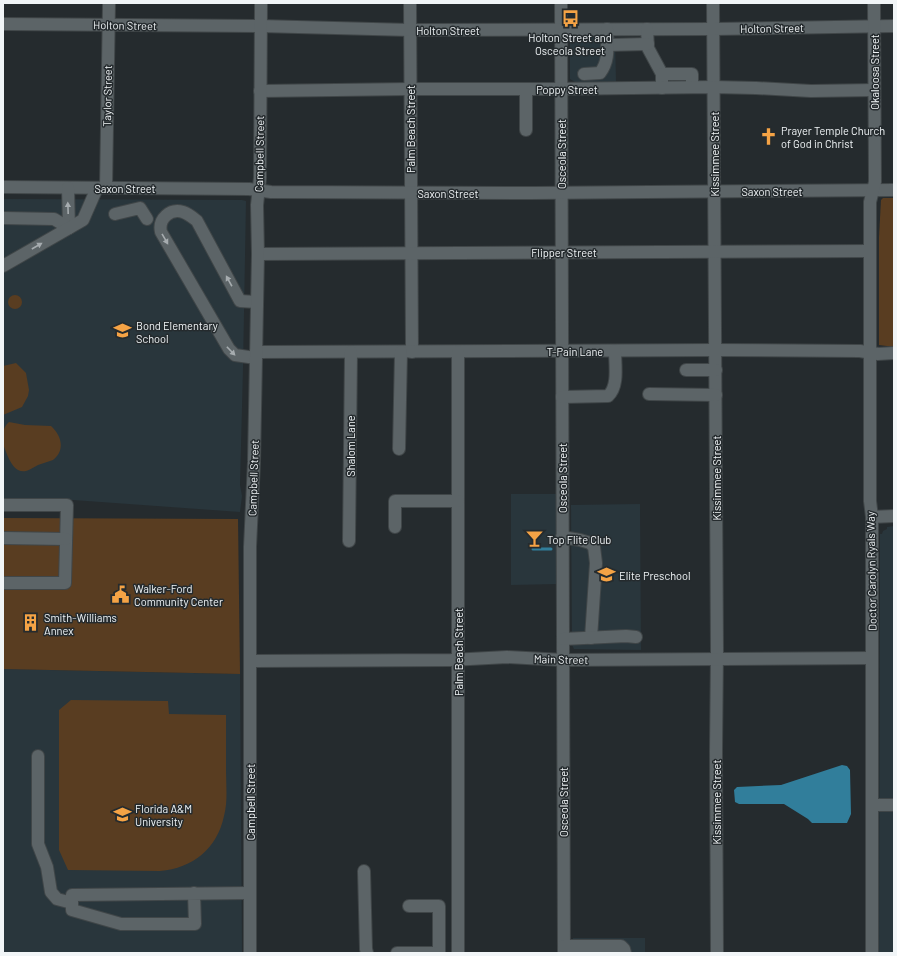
<svg xmlns="http://www.w3.org/2000/svg" width="897" height="956" viewBox="0 0 897 956" font-family="Barlow,sans-serif">
  <rect width="100%" height="100%" fill="#252b2e"/>
  <g fill="#29363c">
    <path d="M576,37H615L616,82L580,83L575,82L570,79V40Z"/>
    <path d="M3,199L242,200L246,201L243,368L240,485L242,496L240,512L73,500H3Z"/>
    <path d="M511,494H557L558,584L511,585Z"/>
    <path d="M640,504L641,650L574,649L572,645L571,505Z"/>
    <path d="M894,526V953H879L880,534H882L883,531L887,529V527Z"/>
    <path d="M3,669L240,674L242,953H3Z"/>
    <rect x="573" y="938" width="72" height="15"/>
  </g>
  <g fill="#593d21">
    <path d="M883,198H894V347L879,345V237L881,200Z"/>
    <circle cx="15" cy="302" r="7"/>
    <path d="M16,363L26,373L29,390L28,396L22,407L3,415V366Z"/>
    <path d="M9,422L25,425L51,426C61,435 66,450 53,460C48,462 43,463 38,465C32,468 25,474 18,470C11,467 6,452 3,444C1,437 3,427 9,422Z"/>
    <path d="M3,518L238,519L240,674L3,669Z"/>
    <path d="M71,700L168,701L169,714L226,715C226,733 226,751 226,770C226,785 228,801 224,816C217,849 193,868 160,871L68,870L59,850V710Z"/>
  </g>
  <path fill="#317e9b" d="M842,765L847,766L850,770L851,814L847,823H812L808,819L784,804H739L735,802L734,790L737,787L781,785Z"/>
  <g fill="none" stroke-linecap="round" stroke-linejoin="round">
    <path stroke="#317e9b" stroke-width="3" d="M533,549H551"/>
    <defs>
      <g id="minor">
        <path d="M410,3L412,352"/>
        <path d="M561,3L564,953"/>
        <path d="M713,3L717,651L716,751L717,953"/>
        <path d="M3,24L260,26L410,30L713,29L894,26"/>
        <path d="M647,29L648,48L662,74"/>
        <path d="M607,45L648,44"/>
        <path d="M584,74L600,73C610,60 607,46 607,29"/>
        <path d="M662,88V74H692V87"/>
        <path d="M526,89V130"/>
        <path d="M260,91L410,89H552L713,87L756,88L811,91L874,90"/>
        <path d="M3,187L249,189L271,192L533,193L894,190"/>
        <path d="M68,188L69,228"/>
        <path d="M106,188L109,3"/>
        <path d="M115,214L140,208L147,219"/>
        <path d="M3,218L54,219L69,228"/>
        <path d="M258,254L870,251"/>
        <path d="M3,266L83,220L97,188"/>
        <path d="M256,352L715,350L860,351L878,354L894,353"/>
        <path d="M458,352V953"/>
        <path d="M256,358L235,355L229,349L161,232C158,219 170,208 183,212C189,214 192,217 197,221L240,301L257,302"/>
        <path d="M686,370H716"/>
        <path d="M649,394L716,395"/>
        <path d="M562,397L608,396C619,386 615,365 615,351"/>
        <path d="M399,449L401,352"/>
        <path d="M3,505H67L65,583H3"/>
        <path d="M872,517L894,516"/>
        <path d="M395,527V501H458"/>
        <path d="M562,537L580,540L590,543L594,547L596,563L591,638"/>
        <path d="M3,538L66,539"/>
        <path d="M349,541L351,352"/>
        <path d="M563,639L626,636L636,637"/>
        <path d="M250,661L451,660L507,657L563,660L872,658"/>
        <path d="M38,756V844L47,867L51,892L57,899L72,903"/>
        <path d="M872,805H894"/>
        <path d="M364,871L366,949L367,953"/>
        <path d="M194,893L195,924H121L72,910V895L249,893"/>
        <path d="M409,906H439V953"/>
        <path d="M564,946H621L624,949L625,953"/>
        <path d="M250,953V547L254,462L258,254L257,205L260,178L261,3"/>
        <path d="M397,953H434"/>
        <path d="M872,953V517L870,501V202L875,182L874,3"/>
      </g>
    </defs>
    <use href="#minor" stroke="#404648" stroke-width="14"/>
    <use href="#minor" stroke="#5c6467" stroke-width="12"/>
  </g>
  <defs><path id="oneway-solid" d="M-6-.8H1V-3.2L6.5 0L1 3.2V.8H-6Z"/></defs>
  <g fill="#a6acaf">
    <use href="#oneway-solid" transform="translate(68 208) rotate(-92)"/>
    <use href="#oneway-solid" transform="translate(165 239) rotate(60)"/>
    <use href="#oneway-solid" transform="translate(37 246) rotate(-30)"/>
    <use href="#oneway-solid" transform="translate(229 281) rotate(-119)"/>
    <use href="#oneway-solid" transform="translate(231 351) rotate(46)"/>
  </g>
  <defs>
    <symbol id="bus-bare" viewBox="-9 -9 18 18"><path d="M-5-6H5V4H4V6H2V4H-2V6H-4V4H-5ZM-3.5-4V0h7V-4ZM-3.5 1.2v1.5H-2V1.2ZM2 1.2v1.5H3.5V1.2Z" fill="#f5a345" stroke="#252b2e" stroke-width="2.5" paint-order="stroke"/></symbol>
    <symbol id="church-bare" viewBox="-9 -9 18 18"><path d="M-1.2-6h2.4v3.5h3.3v2.4h-3.3V6h-2.4V-.1h-3.3v-2.4h3.3Z" fill="#f5a345" stroke="#252b2e" stroke-width="2.5" paint-order="stroke"/></symbol>
    <symbol id="school-bare" viewBox="-9 -9 18 18"><path d="M0-5L7-2L0 1L-7-2ZM-4 1L0 2.5L4 1V4Q0 6-4 4Z" fill="#f5a345" stroke="#252b2e" stroke-width="2.5" paint-order="stroke"/></symbol>
    <symbol id="bar-bare" viewBox="-9 -9 18 18"><path d="M-6-5H6L.8 .8V4.5H3.5V6h-7V4.5H-.8V.8Z" fill="#f5a345" stroke="#252b2e" stroke-width="2.5" paint-order="stroke"/></symbol>
    <symbol id="civic-bare" viewBox="-9 -9 18 18"><path d="M-.6-6.5H3V-4.5H.6V-3L4-1V1h2V6H-6V1h2V-1L-.6-3ZM-1.2 2.5V6h2.4V2.5Z" fill="#f5a345" stroke="#252b2e" stroke-width="2.5" paint-order="stroke"/></symbol>
    <symbol id="building-bare" viewBox="-9 -9 18 18"><path d="M-4-6H4V6H1V3H-1V6H-4ZM-2.5-4.3h1.7v1.8h-1.7ZM.8-4.3h1.7v1.8H.8ZM-2.5-1h1.7V.8h-1.7ZM.8-1h1.7V.8H.8Z" fill="#f5a345" stroke="#252b2e" stroke-width="2.5" paint-order="stroke"/></symbol>
    <symbol id="university-bare" viewBox="-9 -9 18 18"><path d="M0-5L7-2L0 1L-7-2ZM-4 1L0 2.5L4 1V4Q0 6-4 4Z" fill="#f5a345" stroke="#252b2e" stroke-width="2.5" paint-order="stroke"/></symbol>
  </defs>
  <g fill-rule="evenodd">
    <use href="#bus-bare" x="558" y="6" width="25" height="25"/>
    <use href="#church-bare" x="756" y="124" width="25" height="25"/>
    <use href="#school-bare" x="110" y="318" width="25" height="25"/>
    <use href="#bar-bare" x="522" y="526" width="25" height="25"/>
    <use href="#school-bare" x="594" y="562" width="25" height="25"/>
    <use href="#civic-bare" x="108" y="582" width="25" height="25"/>
    <use href="#building-bare" x="18" y="610" width="25" height="25"/>
    <use href="#university-bare" x="110" y="802" width="25" height="25"/>
  </g>
  <g text-anchor="middle" dominant-baseline="central" stroke-width="3" stroke-linejoin="round" paint-order="stroke">
    <g font-size="11" fill="#f1f5f7" stroke="#252b2e">
      <text transform="translate(125 25) rotate(1)">Holton Street</text>
      <text transform="translate(772 28) rotate(-1)">Holton Street</text>
      <text x="448" y="30">Holton Street</text>
      <text transform="translate(874 72) rotate(-90)">Okaloosa Street</text>
      <text x="567" y="89">Poppy Street</text>
      <text transform="translate(107 96) rotate(-89)">Taylor Street</text>
      <text transform="translate(410 129) rotate(-90)">Palm Beach Street</text>
      <text transform="translate(259 154) rotate(-89)">Campbell Street</text>
      <text transform="translate(561 154) rotate(-90)">Osceola Street</text>
      <text transform="translate(714 154) rotate(-90)">Kissimmee Street</text>
      <text x="125" y="188">Saxon Street</text>
      <text x="772" y="191">Saxon Street</text>
      <text x="448" y="193">Saxon Street</text>
      <text x="564" y="252">Flipper Street</text>
      <text x="575" y="351">T-Pain Lane</text>
      <text transform="translate(350 446) rotate(-90)">Shalom Lane</text>
      <text transform="translate(253 478) rotate(-88)">Campbell Street</text>
      <text transform="translate(562 478) rotate(-90)">Osceola Street</text>
      <text transform="translate(716 478) rotate(-90)">Kissimmee Street</text>
      <text transform="translate(871 571) rotate(-91)">Doctor Carolyn Ryals Way</text>
      <text transform="translate(458 652) rotate(-90)">Palm Beach Street</text>
      <text transform="translate(561 659) rotate(1)">Main Street</text>
      <text transform="translate(250 802) rotate(-90)">Campbell Street</text>
      <text transform="translate(563 802) rotate(-90)">Osceola Street</text>
      <text transform="translate(716 802) rotate(-90)">Kissimmee Street</text>
    </g>
    <g font-size="11" fill="#f1f5f7" stroke="#252b2e" text-anchor="start">
      <text x="570" y="37" text-anchor="middle">Holton Street and<tspan x="570" dy="13">Osceola Street</tspan></text>
      <text x="781" y="130">Prayer Temple Church<tspan x="781" dy="13">of God in Christ</tspan></text>
      <text x="136" y="325">Bond Elementary<tspan x="136" dy="13">School</tspan></text>
      <text x="547" y="539">Top Flite Club</text>
      <text x="619" y="575">Elite Preschool</text>
      <text x="134" y="588">Walker-Ford<tspan x="134" dy="13">Community Center</tspan></text>
      <text x="44" y="617">Smith-Williams<tspan x="44" dy="13">Annex</tspan></text>
      <text x="135" y="808">Florida A&amp;M<tspan x="135" dy="13">University</tspan></text>
    </g>
  </g>
  <rect width="897" height="956" fill="none" stroke="#f1f5f7" stroke-width="8"/>
</svg>
